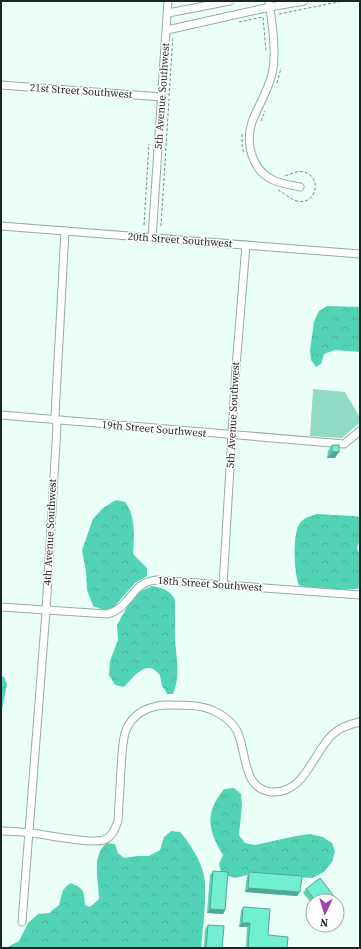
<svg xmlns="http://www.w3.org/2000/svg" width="361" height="949" viewBox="0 0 361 949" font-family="'Source Serif 4',serif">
  <defs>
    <pattern id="forest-crowns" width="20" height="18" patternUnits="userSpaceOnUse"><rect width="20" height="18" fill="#53d3b6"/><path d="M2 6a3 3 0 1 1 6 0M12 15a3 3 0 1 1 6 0" fill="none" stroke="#48b59c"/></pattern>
  </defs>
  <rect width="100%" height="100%" fill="#ebfff9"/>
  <g fill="url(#forest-crowns)">
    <path d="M327,306L360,307V352L335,350L324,354L321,364L316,367L311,360L310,350L314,322L319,311Z"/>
    <path d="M116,500L125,502C136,516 134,537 133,554L147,568V576L135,583L113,608L104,610L93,606L87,590L86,572L82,550L93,519L103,508Z"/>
    <path d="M317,514L353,516L360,517V540L357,548L360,555V588C340,591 318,592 299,585C294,573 292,533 300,523C305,517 311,516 317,514Z"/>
    <path d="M152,586C163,588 170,590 175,600C175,613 175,625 175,638C176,658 181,676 173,694H167C166,691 164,689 162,686C161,682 161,677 159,674C146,658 133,678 124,687L115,685L109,675L110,661L118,640L117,625L130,602L141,591Z"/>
    <path d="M1,676L4,677L7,684L1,714Z"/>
    <path d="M234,788L241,794L242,805L239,835L245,843L255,845L296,836L310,834L323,837L332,843L335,851L332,862L324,872L312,878L249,874C237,879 232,879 221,872L219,864L223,855C208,830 204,814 224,789Z"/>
    <path d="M171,831L180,832C191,844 204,866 205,882C206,904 203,927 201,948H6L19,941L28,923L38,914L49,913L59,905L63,890L70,883C84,888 84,891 85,905L90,907L99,899C99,880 91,858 106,843L115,844L118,853L124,858L137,856H149L160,850L164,837Z"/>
  </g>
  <path fill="#90dac6" d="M313,389L345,392L360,418V422L342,438L310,436Z"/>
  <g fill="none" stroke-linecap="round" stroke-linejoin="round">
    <defs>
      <g id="minor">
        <path d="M269,1C272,23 277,53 272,74C268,91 258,106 252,122C245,144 252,170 273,180C282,184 291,185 300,187"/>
        <path d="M168,13L230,1"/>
        <path d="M167,30L270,7L304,1"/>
        <path d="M1,85L162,97"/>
        <path d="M1,226L360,254"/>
        <path d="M152,238L168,1"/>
        <path d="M1,415L344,444L360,431"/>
        <path d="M223,585L236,367L246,245"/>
        <path d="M1,607L107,614C132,608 130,582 157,580L360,595"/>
        <path d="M1,831C11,831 22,832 32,833C47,835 91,844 104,840C112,837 115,829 118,821C119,804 120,786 121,769C122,757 122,744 125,733C132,711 153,704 173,705C186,705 200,705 212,710C223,715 232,721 237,731C247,751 242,790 272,792C305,794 313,752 333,734C341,727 350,724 360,722"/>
        <path d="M22,922L46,611L57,426L55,416L65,231"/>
      </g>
    </defs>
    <use href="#minor" stroke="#95aca5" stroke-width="9"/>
    <g stroke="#7c8a87" stroke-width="1" stroke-dasharray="3 2" stroke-linecap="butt">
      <path d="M279,14L343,1"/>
      <path d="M239,22L263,17L266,51"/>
      <path d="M277,83L281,68"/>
      <path d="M169,96L173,36"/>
      <path d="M261,121L265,111"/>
      <path d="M242,134V146L244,154"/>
      <path d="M278,190C284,193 290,199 297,201C316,206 323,177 304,172C296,170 291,175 283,176"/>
      <path d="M144,225L149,144"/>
      <path d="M161,226L169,99"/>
    </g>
    <use href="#minor" stroke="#fff" stroke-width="7"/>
  </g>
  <g fill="#62ceb4">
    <path d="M332,445L335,458H327L328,451Z"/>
    <path d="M213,871L225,910L223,914L207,913L210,875Z"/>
    <path d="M249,872L297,896L245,892L247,876Z"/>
    <path d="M320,878L343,908L340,912L337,914V901H313V905L303,893L306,889Z"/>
    <path d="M243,907L268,935L287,948H246L247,927H239L241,911Z"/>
    <path d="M208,925L222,948H204L205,929Z"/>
  </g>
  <g fill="#50a792">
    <path d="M332,452H339L335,458H327Z"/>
    <path d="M248,888L300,892L297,896L245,892Z"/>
    <path d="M343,908L340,912L337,914V912Z"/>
    <path d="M210,909L225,910L223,914L207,913Z"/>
    <path d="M242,923H250L247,927H239Z"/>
  </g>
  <g fill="#72efd1" stroke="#50a792">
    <rect x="332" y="445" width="7" height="7"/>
    <path d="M213,871L228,872L225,910L210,909Z"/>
    <path d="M249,872L302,876L300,892L248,888Z"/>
    <path d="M320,878L343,908L337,912V901H316L306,889Z"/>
    <path d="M243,907L270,909L268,935L288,937L287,948H248L250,923H242Z"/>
    <path d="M208,925L224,926L222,948H206Z"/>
  </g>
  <g text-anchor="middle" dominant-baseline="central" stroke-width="3" stroke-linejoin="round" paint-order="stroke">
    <g font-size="11" fill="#1c2523" stroke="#fff">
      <text transform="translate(81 91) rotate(4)">21st Street Southwest</text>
      <text transform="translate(162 96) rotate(-86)">5th Avenue Southwest</text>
      <text transform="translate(180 240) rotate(4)">20th Street Southwest</text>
      <text transform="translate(233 415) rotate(-87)">5th Avenue Southwest</text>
      <text transform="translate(154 429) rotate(5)">19th Street Southwest</text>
      <text transform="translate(50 532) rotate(-87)">4th Avenue Southwest</text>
      <text transform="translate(210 584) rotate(4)">18th Street Southwest</text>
    </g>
  </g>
  <rect width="361" height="949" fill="none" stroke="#1c2523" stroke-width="4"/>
  <g transform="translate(325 913) rotate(184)"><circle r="19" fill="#ffffff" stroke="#a4a8a7"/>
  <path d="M0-3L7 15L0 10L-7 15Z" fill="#a043ac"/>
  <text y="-6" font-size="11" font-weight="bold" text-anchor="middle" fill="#1c2523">N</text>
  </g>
</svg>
